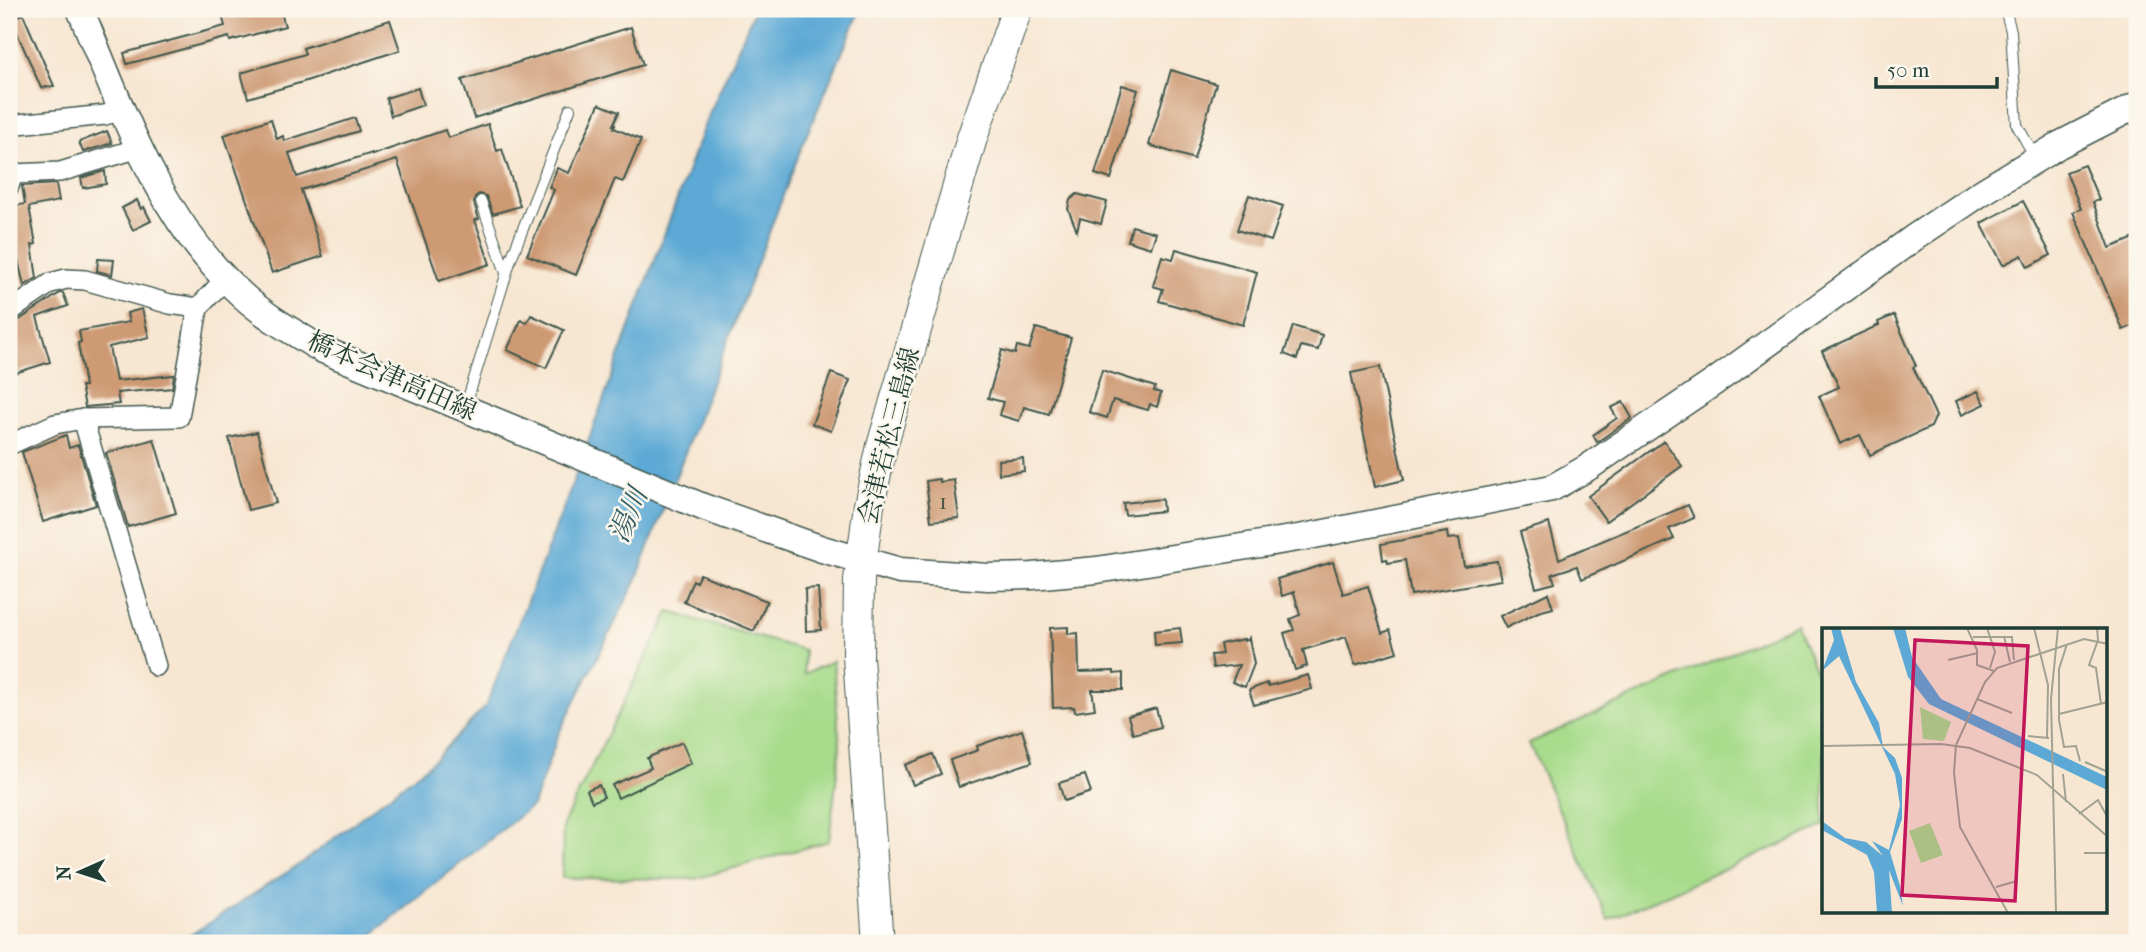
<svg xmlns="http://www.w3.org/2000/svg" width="2146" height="952" viewBox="0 0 2146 952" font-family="'IM FELL French Canon','Noto Serif JP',serif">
  <rect width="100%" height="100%" fill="#fbf7ec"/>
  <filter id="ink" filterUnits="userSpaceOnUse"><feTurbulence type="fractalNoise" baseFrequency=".0143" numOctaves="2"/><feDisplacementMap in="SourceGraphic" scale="14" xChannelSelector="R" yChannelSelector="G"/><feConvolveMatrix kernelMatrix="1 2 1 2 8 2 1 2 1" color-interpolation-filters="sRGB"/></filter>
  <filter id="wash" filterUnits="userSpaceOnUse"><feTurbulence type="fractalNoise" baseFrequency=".00686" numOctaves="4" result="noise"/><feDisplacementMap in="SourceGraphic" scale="28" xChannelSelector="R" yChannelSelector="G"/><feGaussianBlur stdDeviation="1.57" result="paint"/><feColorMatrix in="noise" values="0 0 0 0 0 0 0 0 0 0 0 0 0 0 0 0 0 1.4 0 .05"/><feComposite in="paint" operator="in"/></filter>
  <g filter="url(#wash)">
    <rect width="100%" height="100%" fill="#f7e6d1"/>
    <g fill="#a8dc8c" stroke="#648c60" stroke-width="2">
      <path d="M669,612L804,650V674L833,661L840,747L829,841L695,879L562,878L563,824Z"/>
      <path d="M1796,624L1824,689V826L1608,920L1529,743Z"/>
    </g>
    <path fill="#5ca9d5" stroke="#3e7384" stroke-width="2" d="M755,9H861L804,141L636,581L559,733L533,805L381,927L364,943H178L306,860L431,763L486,706L565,504L704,126Z"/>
    <g id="blocks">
      <g fill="#cd9a73">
        <path d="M220,9H280L285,26L230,41L229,37L127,64L124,53L225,26Z"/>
        <path d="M23,14L54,86L41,88L11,19Z"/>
        <path d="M390,20L400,50L303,82L248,98L241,73L305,54L303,48Z"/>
        <path d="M631,27L643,65L474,118L462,80Z"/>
        <path d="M1171,70L1216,84L1194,159L1149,145Z"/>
        <path d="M1122,85L1138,90L1111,179L1095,174Z"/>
        <path d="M418,88L423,105L391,116L386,98Z"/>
        <path d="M599,104L619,112L613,125H615L614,128L641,140L623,182L615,179L576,275L527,255L554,190L549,187L557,168L569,173Z"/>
        <path d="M355,118L359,131L289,153L297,177L372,153V155L445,130L448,138L488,124L497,151L502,149L520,206L493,214L486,196L479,194L475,197L474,203L479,219L475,220L490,264L439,281L397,160L301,190L323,256L272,273L224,135L271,119L277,139L283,136L284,141Z"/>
        <path d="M107,131L112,143L83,152L79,142Z"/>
        <path d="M2084,165L2099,200L2093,202L2110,248L2137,237V324L2123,330L2073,212L2081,209L2066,172Z"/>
        <path d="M105,171L106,184L83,188L81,178Z"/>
        <path d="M56,184L59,201L29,207L36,244L32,245L37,278L24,286L18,260H16L14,247L12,248L9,232V207L25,204L22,186Z"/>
        <path d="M1077,194L1107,202L1101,224L1080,218L1077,231L1068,209L1070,200Z"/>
        <path d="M1249,195L1283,206L1271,241L1237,230Z"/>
        <path d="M137,200L141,209L144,207L151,221L133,230L122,208Z"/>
        <path d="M2023,201L2051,255L2028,267L2022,255L2003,265L1981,223Z"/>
        <path d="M1132,226L1156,233L1151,248L1128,241Z"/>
        <path d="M1176,249L1257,272L1243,325L1159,301L1163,289L1153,286L1162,256L1173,259Z"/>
        <path d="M98,259L114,260L112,275L97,271Z"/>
        <path d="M60,293H63L68,306L37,317L50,362L9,375V324L16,322Z"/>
        <path d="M142,309L149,337L109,347L116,381L174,375L172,388L117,393L119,404L85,407L81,386H85L78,343L81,342L79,331L129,322L127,313Z"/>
        <path d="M531,315L564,330L546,368L507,350L521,320L527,323Z"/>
        <path d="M1894,315L1916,366L1913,367L1936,416L1931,427L1870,455L1860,435L1840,444L1819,396L1839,387L1822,351L1879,325L1878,322Z"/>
        <path d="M1293,326L1322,335L1318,350L1301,346L1297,359L1284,354Z"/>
        <path d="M1036,328L1071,338L1049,414L1024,407L1019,421L999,415L1003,402L988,398L1002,350L1015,354L1017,346L1029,349Z"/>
        <path d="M1380,367L1404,480L1375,487L1351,373Z"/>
        <path d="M1102,370L1155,387L1154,391L1161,393L1157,407L1150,404L1148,410L1113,400L1107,418L1089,412Z"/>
        <path d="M831,373L850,380L831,431L812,424Z"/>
        <path d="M1978,391L1985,404L1962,415L1956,401Z"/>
        <path d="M1623,402L1632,418L1597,442L1593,435L1617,418L1611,408Z"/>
        <path d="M257,432L276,503L248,510L229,438Z"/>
        <path d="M66,435L69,448L78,445L96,505L43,522L22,452Z"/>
        <path d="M154,439L176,513L128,527L106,453Z"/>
        <path d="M1664,441L1682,466L1606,521L1588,496Z"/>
        <path d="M1023,458L1024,471L999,474L998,460Z"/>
        <path d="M939,479V482L954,480L959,518L931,521L926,481Z"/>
        <path d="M1162,499L1163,511L1125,515L1123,503Z"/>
        <path d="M1688,505L1694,518L1669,529L1674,539L1582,579L1577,566L1552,574L1555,583L1536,588L1520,532L1549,523L1559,559Z"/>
        <path d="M1447,532L1448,539L1459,538L1464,566L1497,561L1501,580L1411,595L1405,560L1388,563L1387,559L1383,560L1381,544Z"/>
        <path d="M1333,562L1343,594L1368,586L1382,633L1390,630L1397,652L1355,665L1346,637L1303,650L1307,666L1295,670L1284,633L1294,630L1290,619L1300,615L1294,592L1282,596L1277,579Z"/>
        <path d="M700,574L767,601L754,631L684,602L693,580L696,582Z"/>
        <path d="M818,588L821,630L806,631L805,589Z"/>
        <path d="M1548,593L1553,608L1538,612L1506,628L1500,616Z"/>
        <path d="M1068,627V634L1078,633L1079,672L1114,671V674L1123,673V690H1092L1095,709L1075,712L1074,707L1053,708L1050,628Z"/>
        <path d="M1180,628L1182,643L1155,645L1154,631Z"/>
        <path d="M1249,638L1254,664L1245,687L1232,682L1239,665L1213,668L1211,655L1222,654L1220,644L1244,639V641L1248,640Z"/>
        <path d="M1308,675L1312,689L1254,705L1249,690L1267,683L1268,686Z"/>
        <path d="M1156,708L1161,727L1133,734L1128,716Z"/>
        <path d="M1022,730L1032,762L959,787L950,760L978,750L977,746Z"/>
        <path d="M682,742L691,763L618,798L612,785L651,768L647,758Z"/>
        <path d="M933,754L941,774L913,785L905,765Z"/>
        <path d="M1085,775L1091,792L1064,801L1059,783Z"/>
        <path d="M599,785L604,797L592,802L587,790Z"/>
      </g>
    </g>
  </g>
  <g filter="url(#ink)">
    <use href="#blocks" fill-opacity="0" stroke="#3f564c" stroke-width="2"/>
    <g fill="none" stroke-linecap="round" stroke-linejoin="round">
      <defs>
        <g id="lane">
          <path d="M2005,9L2011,31L2017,125L2036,159"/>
          <path d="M481,201L506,273"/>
          <path d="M465,408L511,259L570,109"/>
        </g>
        <g id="street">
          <path d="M9,125L105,115L123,110"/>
          <path d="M9,186L13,174L60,172L139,148"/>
          <path d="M9,312L51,283L66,279L85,280L170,304L198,308"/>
          <path d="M83,419L156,666"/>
          <path d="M9,445L55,424L83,419L179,417L198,308L225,279"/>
        </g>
        <path id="secondary" d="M80,9C122,109 159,220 242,295C266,317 293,332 321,349L703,507L822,549L900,571L988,577L1032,576L1097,570L1304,537L1552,488L1587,468L1713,383L1915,237L1979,194L2059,145L2137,105"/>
        <path id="primary" d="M878,943L858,657L859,580L869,505L882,446L972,138L1017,9"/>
      </defs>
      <use href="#lane" stroke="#3f564c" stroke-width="12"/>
      <use href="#street" stroke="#3f564c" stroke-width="22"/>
      <use href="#secondary" stroke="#3f564c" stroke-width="29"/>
      <use href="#primary" stroke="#3f564c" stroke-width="32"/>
      <use href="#lane" stroke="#fff" stroke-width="10"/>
      <use href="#street" stroke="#fff" stroke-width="19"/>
      <use href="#secondary" stroke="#fff" stroke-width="26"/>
      <use href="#primary" stroke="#fff" stroke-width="30"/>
    </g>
  </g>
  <g text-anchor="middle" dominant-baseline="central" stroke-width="5" stroke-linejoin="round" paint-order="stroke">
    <g font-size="23" fill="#4a5444">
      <text x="943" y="501">1</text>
    </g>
    <g font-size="26" fill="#1f3d34" stroke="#fbf7ec">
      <text transform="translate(392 376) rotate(24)">橋本会津高田線</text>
      <text transform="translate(889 436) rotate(-76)">会津若松三島線</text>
    </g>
    <g font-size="28" font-style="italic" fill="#315d64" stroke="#fbf7ec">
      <text transform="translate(628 515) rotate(-67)">湯川</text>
    </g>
  </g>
  <g transform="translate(1822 628)">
    <rect width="285" height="285" fill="#f7e6d1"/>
    <path d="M98,79L129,94L122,113L101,111ZM108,195L121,227L99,235L87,203Z" fill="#a8dc8c"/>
    <path d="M9,0H18L34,54L57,95L61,119L73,130L80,150V191L68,224L78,258L81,278L67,242L70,285H55L52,244L45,227L0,202V193L23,210L44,214L61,228L50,213L67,222L78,177L73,146L17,28L0,43L12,12ZM71,0H83L90,29L119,71L285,149V162L107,76L86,49Z" fill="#5ca9d5"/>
    <path fill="none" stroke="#a1a292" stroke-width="2" d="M145,0L155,22V37L172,43M165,0L173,24L168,40M212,0L226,57L225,110M275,0L276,12L267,37L274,40L279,76M182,8L188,34M151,9H190L192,32M245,16L237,41V92L242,119L254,118L258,133M126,32L156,25M155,71L190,85M237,86L286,74M206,108L227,110M134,117L132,145L138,199L186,285M134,117L163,54L175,40L262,11L286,16M0,118L119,116L148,120L215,147L286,209M263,134L286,144M241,146L244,174M257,186L276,172L286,190M262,225H286M174,259L195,253V216M234,285L229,71L236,0"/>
    <path fill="#c2185b" fill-opacity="0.15" stroke="#c2185b" stroke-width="3.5" d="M93,12L206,18L193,273L80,267Z"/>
    <rect width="285" height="285" fill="none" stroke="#1f3d34" stroke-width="3.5"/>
  </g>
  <rect width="2146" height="952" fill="none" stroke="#fbf7ec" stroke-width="35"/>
  <g transform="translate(80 872) rotate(267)" stroke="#fbf7ec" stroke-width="5" paint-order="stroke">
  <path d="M0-5L12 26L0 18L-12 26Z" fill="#1f3d34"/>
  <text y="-10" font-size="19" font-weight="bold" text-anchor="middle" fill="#1f3d34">N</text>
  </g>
  <path d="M1876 77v10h121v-10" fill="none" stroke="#1f3d34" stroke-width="3.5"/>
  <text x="1887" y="77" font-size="21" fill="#1f3d34" stroke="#fbf7ec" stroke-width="5" paint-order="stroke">50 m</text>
</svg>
